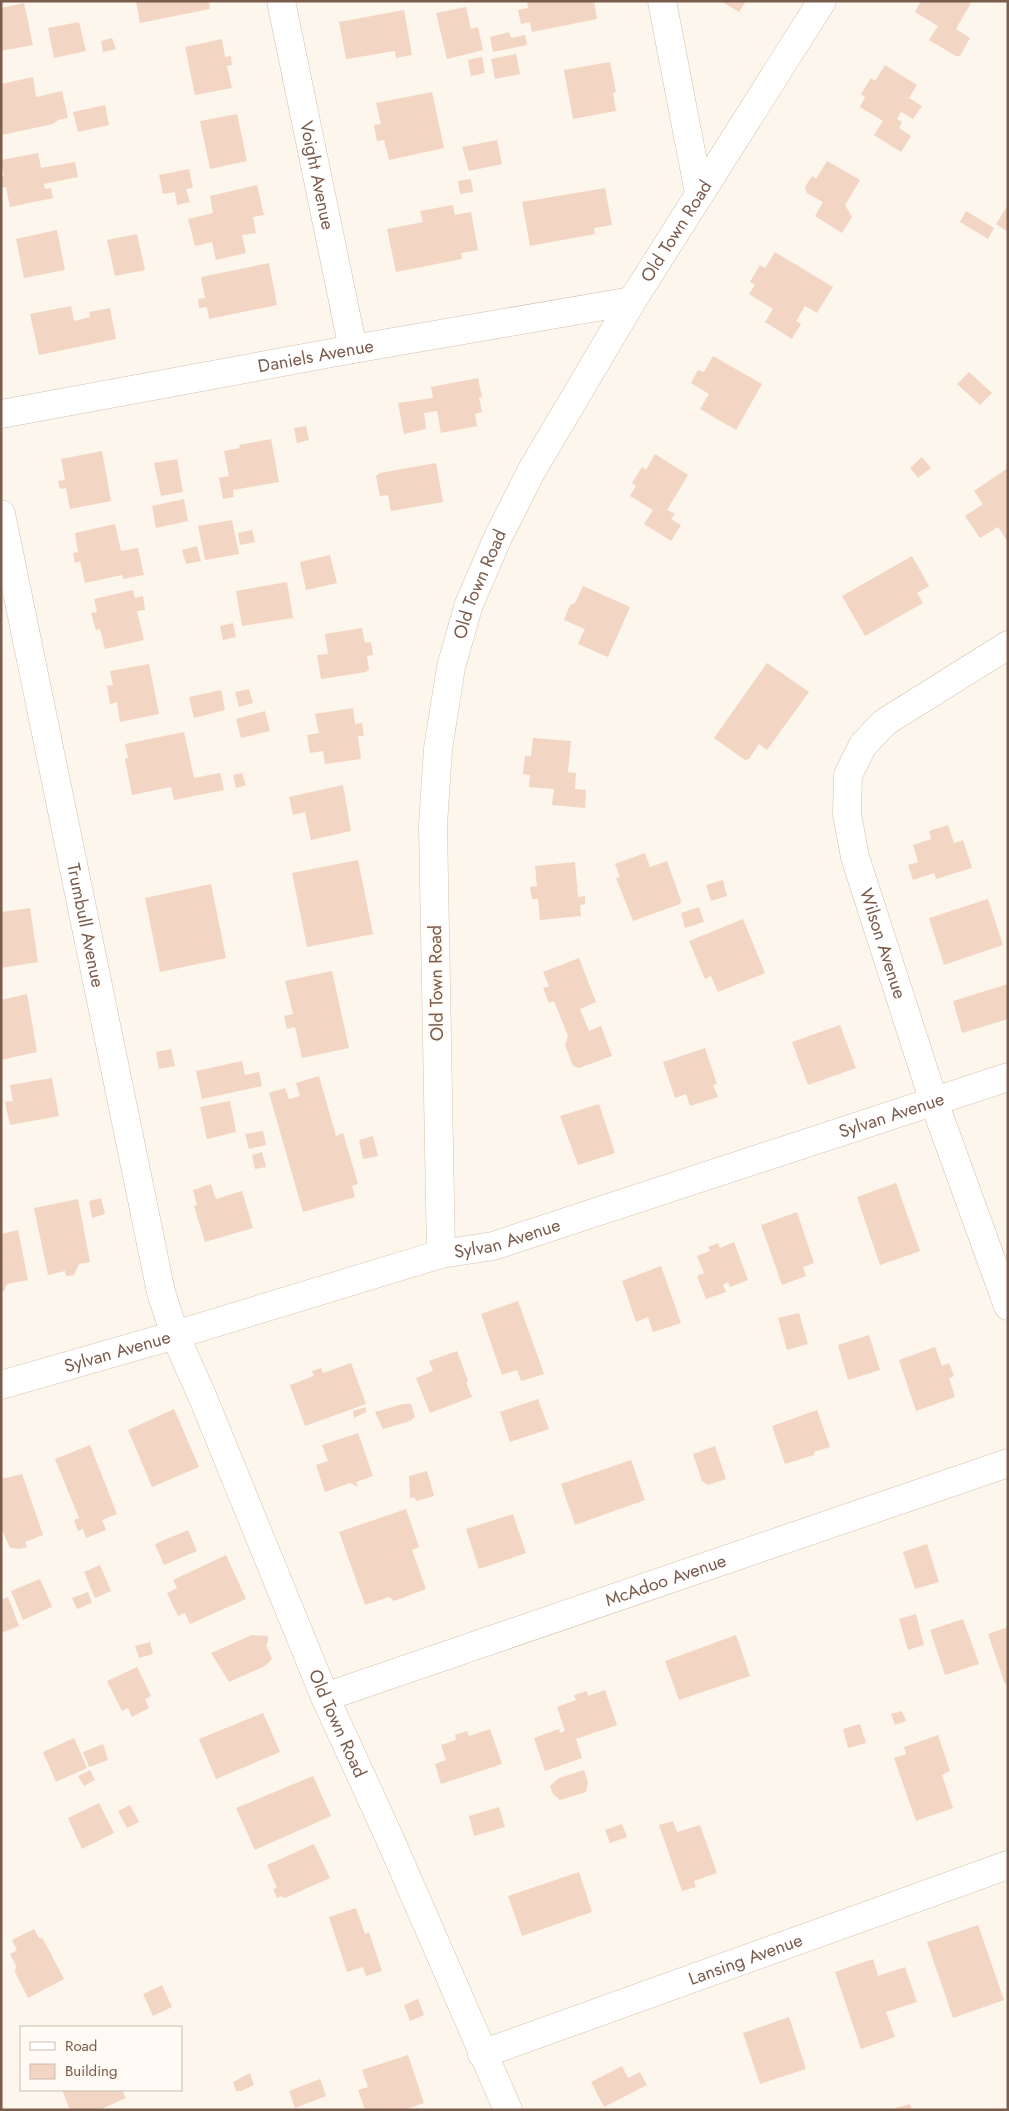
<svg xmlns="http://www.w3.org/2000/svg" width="1009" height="2111" viewBox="0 0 1009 2111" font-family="Jost,sans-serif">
  <rect width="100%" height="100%" fill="#fdf6ec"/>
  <g fill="#f3d5c3">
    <path d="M136,1H209L210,9L140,23Z"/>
    <path d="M527,1H594L597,19L532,32L530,22L521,24L518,10L528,8Z"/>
    <path d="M721,1H746L739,12Z"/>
    <path d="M918,1H972L956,29L970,38L960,56H956L929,40L938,26L915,12L920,3Z"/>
    <path d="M24,3L33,45L1,51V8Z"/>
    <path d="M466,7L471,29L478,27L483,50L447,59L436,13Z"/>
    <path d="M404,10L412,55L396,58L395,51L346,59L339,22Z"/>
    <path d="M79,22L86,51L54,58L48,28Z"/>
    <path d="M509,32L511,38L525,35L527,45L493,52L490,37Z"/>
    <path d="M112,38L116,49L103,52L101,41Z"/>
    <path d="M222,39L225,57L231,56L232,65L227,66L232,88L195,95L185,47Z"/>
    <path d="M516,54L520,74L495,79L491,59Z"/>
    <path d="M482,57L485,73L471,76L468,60Z"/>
    <path d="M610,62L616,92L613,93L616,111L573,119L564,70Z"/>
    <path d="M885,65L917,85L909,98L922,106L913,119L901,112L897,119L902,122L899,128L911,136L901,152L874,135L883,121L860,107L865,97L861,94L871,78L875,81Z"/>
    <path d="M33,77L36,97L62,91L68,118L58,120L53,124L2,135L1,84Z"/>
    <path d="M432,92L444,148L389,160L384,140L377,141L374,125L381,124L376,103Z"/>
    <path d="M105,105L109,125L78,132L73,112Z"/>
    <path d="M237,114L247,161L210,169L200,121Z"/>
    <path d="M497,140L502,164L469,171L462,147Z"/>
    <path d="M38,153L41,168L75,162L78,177L44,184L45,189L51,188L53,198L10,207L6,187L1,188V177L4,176L1,160Z"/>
    <path d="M827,161L860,180L845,205L852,217L842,233L815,216L823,202L807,193L805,187L812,176L816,179Z"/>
    <path d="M189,169L193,188L186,189L190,202L177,205L175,192L163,194L159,175Z"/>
    <path d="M471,179L473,192L460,194L458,181Z"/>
    <path d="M257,185L264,215L253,217L256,233L242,235L246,253L216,260L212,242L195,246L188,219L213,213L210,196Z"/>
    <path d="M605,188L612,225L594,228L595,234L530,246L522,202Z"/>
    <path d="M453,205L455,215L471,212L478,250L461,253L462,259L396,272L387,229L423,222L420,211Z"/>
    <path d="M1008,205V232L996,224Z"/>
    <path d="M966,211L994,228L988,239L960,222Z"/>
    <path d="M57,230L65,270L24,278L16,239Z"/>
    <path d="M137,234L145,270L115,276L107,240Z"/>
    <path d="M775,252L833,287L817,313L805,306L796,321L801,324L792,339L765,322L773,309L749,294L755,285L750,282L760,265L765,268Z"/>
    <path d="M269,263L277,305L209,319L207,307L199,308L198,299L205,298L201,277Z"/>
    <path d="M71,306L74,321L90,317L89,312L110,308L116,339L39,355L30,314Z"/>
    <path d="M713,356L762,384L736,430L700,409L709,394L691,383L698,370L704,372Z"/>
    <path d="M969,372L992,393L980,405L957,384Z"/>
    <path d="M478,378L482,397L479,398L482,412L475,414L477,426L441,433L437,411L424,413L426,429L404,434L398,403L433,398L431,387Z"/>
    <path d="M306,426L309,440L297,443L294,428Z"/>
    <path d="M271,439L279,482L233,490L234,497L223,499L219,478L229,476L224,451L240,448L239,445Z"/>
    <path d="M102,451L111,501L70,509L66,488L60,489L58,481L65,480L61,459Z"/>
    <path d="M655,454L688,475L667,510L675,514L671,519L681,525L671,541L644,524L653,510L630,496L636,486L632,483L642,467L646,470Z"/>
    <path d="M922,457L931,468L918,478L910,468Z"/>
    <path d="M177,459L183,492L161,496L154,463Z"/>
    <path d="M436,463L443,502L391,511L388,495L380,496L376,476L380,473Z"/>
    <path d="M1008,468V542L998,527L980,538L965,516L983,504L974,491Z"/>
    <path d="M184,499L188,521L156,528L152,506Z"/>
    <path d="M232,520L239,554L205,560L198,526Z"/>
    <path d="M115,524L121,551L138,548L144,575L123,579L122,575L85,583L80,561L75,563L73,553L78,552L75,533Z"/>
    <path d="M252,530L255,542L240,545L238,533Z"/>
    <path d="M197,546L201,561L186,564L182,550Z"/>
    <path d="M330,555L337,583L306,590L300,562Z"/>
    <path d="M912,556L929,586L917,593L923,603L865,636L842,596Z"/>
    <path d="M287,582L293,618L242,626L236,591Z"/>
    <path d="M583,586L630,607L608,657L578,644L585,629L564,620L570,605L575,603Z"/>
    <path d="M133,590L135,598L143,596L145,610L137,611L144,640L105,649L100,629L96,630L91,613L97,612L94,599Z"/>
    <path d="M233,623L236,637L223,640L220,626Z"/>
    <path d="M362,628L365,643L371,642L373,655L367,656L369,669L366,672L321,679L317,655L328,654L325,634Z"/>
    <path d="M767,663L809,692L767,750L759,744L749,759L745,760L714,738Z"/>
    <path d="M149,664L159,714L120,722L117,702L110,704L107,686L113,685L110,671Z"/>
    <path d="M249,689L253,703L239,707L235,692Z"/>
    <path d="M221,690L225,710L194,718L189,697Z"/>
    <path d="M353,708L355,724L362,723L364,736H358L361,759L325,764L323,751L310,753L307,735L319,733L315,714Z"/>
    <path d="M265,711L270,731L241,738L236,719Z"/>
    <path d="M184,732L194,778L220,773L224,790L174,800L171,787L132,795L125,759L128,758L125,744Z"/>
    <path d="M533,738L571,741L568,772L576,773L575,789L586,790L585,808L552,805L554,789L529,787L530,775L523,774L525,756H531Z"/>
    <path d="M242,773L246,785L236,788L233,775Z"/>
    <path d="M343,785L351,831L311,840L305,812L293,815L289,797Z"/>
    <path d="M948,825L954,843L963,840L972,868L936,879L934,873L913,880L908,865L918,862L913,845L931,839L929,831Z"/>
    <path d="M645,853L650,867L667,861L681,901L680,904L633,921L616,878L620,877L615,864Z"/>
    <path d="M358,860L373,934L307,947L292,873Z"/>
    <path d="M575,862L578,897L585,896V904L580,905L581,916L540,920L538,899H532L530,887L537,886L535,866Z"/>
    <path d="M723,880L727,896L711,901L706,885Z"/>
    <path d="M211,884L226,958L160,972L145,898Z"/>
    <path d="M988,899L1003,945L944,965L929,918Z"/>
    <path d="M699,907L704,922L685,928L681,913Z"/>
    <path d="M30,908L38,962L1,968V912Z"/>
    <path d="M743,919L765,973L718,992L711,976L705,979L689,941Z"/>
    <path d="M579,958L596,1002L580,1009L589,1031L601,1026L612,1056L579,1068L573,1066L565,1045L568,1036L554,1001L549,1003L543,988L549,986L543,972Z"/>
    <path d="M332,971L349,1048L302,1058L295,1027L287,1029L284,1016L293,1014L285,981Z"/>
    <path d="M1008,984V1019L962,1033L953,1001Z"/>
    <path d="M27,994L37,1052L1,1060V1000Z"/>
    <path d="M840,1025L856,1068L808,1085L792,1042Z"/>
    <path d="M705,1048L717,1084L713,1085L718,1097L690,1106L686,1094L675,1098L663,1062Z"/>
    <path d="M171,1049L175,1066L159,1069L156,1052Z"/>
    <path d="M242,1061L245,1075L259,1072L262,1086L202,1099L196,1071Z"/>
    <path d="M319,1076L336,1136L343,1133L358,1184L352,1186L355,1197L303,1212L269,1093L285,1088L289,1099L300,1096L296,1083Z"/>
    <path d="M52,1078L59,1116L10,1125L5,1102L13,1101L10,1085Z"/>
    <path d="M230,1101L236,1132L207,1139L200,1107Z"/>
    <path d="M599,1104L615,1153L578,1165L560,1116Z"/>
    <path d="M263,1131L266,1145L249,1149L245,1134Z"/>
    <path d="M373,1136L378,1156L363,1159L359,1140Z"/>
    <path d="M262,1152L266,1167L255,1169L252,1155Z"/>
    <path d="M896,1183L920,1251L880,1265L857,1197Z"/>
    <path d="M211,1184L216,1199L242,1191L253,1228L205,1242L194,1206L197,1205L193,1190Z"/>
    <path d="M101,1198L105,1214L92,1218L89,1201Z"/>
    <path d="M78,1199L90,1262L79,1264L74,1275L66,1276L65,1271L48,1275L34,1208Z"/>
    <path d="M797,1212L814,1263L803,1267L806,1276L782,1285L761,1225Z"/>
    <path d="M18,1230L28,1280L7,1284L4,1291H1V1234Z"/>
    <path d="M734,1242L748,1280L730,1287L728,1282L723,1285L726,1292L706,1299L697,1276L704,1273L697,1256L710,1251L708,1247L718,1243L720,1248Z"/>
    <path d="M661,1266L681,1323L653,1332L648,1317L636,1322L622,1281Z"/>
    <path d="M518,1301L544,1374L521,1381L517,1370L502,1375L481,1314Z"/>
    <path d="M799,1313L808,1344L787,1350L778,1318Z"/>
    <path d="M869,1335L880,1370L848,1380L838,1345Z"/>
    <path d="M935,1347L942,1366L949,1363L954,1376L949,1378L955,1397L916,1411L899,1360Z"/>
    <path d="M457,1351L468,1381L466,1382L472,1397L430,1413L416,1378L433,1371L429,1361Z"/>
    <path d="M351,1363L366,1404L305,1426L290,1385L314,1376L312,1371L321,1368L323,1373Z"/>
    <path d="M538,1399L549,1429L510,1442L500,1412Z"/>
    <path d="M403,1404H411L415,1417L410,1421L383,1429L375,1412Z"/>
    <path d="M366,1407V1412L354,1418L353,1411Z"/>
    <path d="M174,1409L199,1467L152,1487L128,1430Z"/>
    <path d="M817,1410L830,1447L814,1452V1455L785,1464L772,1426Z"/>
    <path d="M358,1433L373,1476L356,1482L358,1487L350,1483L325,1492L316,1465L328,1461L322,1445Z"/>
    <path d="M90,1445L117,1514L102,1520L106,1530L86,1538L83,1529L78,1531L74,1520L79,1518L55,1459Z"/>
    <path d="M715,1446L726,1479L708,1485L702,1481L693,1454Z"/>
    <path d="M631,1460L645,1500L575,1525L561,1484Z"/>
    <path d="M427,1471L434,1496L417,1501L414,1497L410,1498L409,1476Z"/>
    <path d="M22,1474L43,1535L25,1542L27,1547L19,1549L10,1548L1,1528V1477L6,1478Z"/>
    <path d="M406,1509L419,1547L412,1550L426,1589L394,1601L389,1597L365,1605L339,1532Z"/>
    <path d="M513,1514L526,1553L479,1569L466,1529Z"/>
    <path d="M188,1530L197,1551L164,1565L155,1544Z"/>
    <path d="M927,1544L939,1582L915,1589L903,1552Z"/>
    <path d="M226,1555L246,1599L190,1624L185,1613L178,1616L167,1593L177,1588L173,1580Z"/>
    <path d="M100,1565L111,1591L95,1598L84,1572Z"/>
    <path d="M40,1579L52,1607L23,1620L11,1591Z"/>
    <path d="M88,1592L92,1603L77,1609L72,1598Z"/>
    <path d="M8,1597L19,1626L1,1633V1600Z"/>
    <path d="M916,1614L924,1645L908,1650L899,1619Z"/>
    <path d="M963,1619L979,1664L945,1675L930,1630Z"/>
    <path d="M1008,1627V1683L1005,1684L988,1634Z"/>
    <path d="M252,1635L268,1636V1642L266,1645L272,1659L265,1666L229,1682L211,1653Z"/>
    <path d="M736,1635L750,1676L679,1700L665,1661Z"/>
    <path d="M150,1642L153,1654L139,1658L135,1646Z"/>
    <path d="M137,1667L151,1696L145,1699L149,1708L132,1717L128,1708L122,1711L107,1681Z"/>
    <path d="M605,1690L617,1725L576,1739L582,1758L545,1771L534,1738L559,1729L560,1733L565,1731L557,1707L576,1700L574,1695L587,1691L588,1696Z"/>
    <path d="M902,1711L906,1721L895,1725L891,1714Z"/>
    <path d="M263,1713L280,1752L216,1779L199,1739Z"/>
    <path d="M860,1724L866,1743L848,1748L843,1729Z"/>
    <path d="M490,1729L502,1764L441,1784L435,1764L446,1760L441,1745L456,1740L455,1735L467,1731L469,1736Z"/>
    <path d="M938,1735L950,1771L942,1775L953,1808L916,1821L894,1758L906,1754L904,1747Z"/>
    <path d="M74,1738L87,1768L56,1782L43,1752Z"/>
    <path d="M103,1744L108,1760L89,1767L83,1752Z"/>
    <path d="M90,1770L95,1780L84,1786L78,1776Z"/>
    <path d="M584,1770L588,1782L586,1792L560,1800L553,1794L550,1786L559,1778Z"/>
    <path d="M313,1776L331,1816L255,1850L236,1808Z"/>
    <path d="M99,1803L114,1833L82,1849L68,1818Z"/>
    <path d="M130,1805L139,1822L127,1828L118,1811Z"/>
    <path d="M499,1807L505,1827L474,1836L469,1816Z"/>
    <path d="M673,1821L677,1832L700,1825L717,1873L694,1881L696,1887L682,1891L659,1825Z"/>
    <path d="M622,1824L627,1837L610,1843L605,1830Z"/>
    <path d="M314,1844L330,1878L285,1898L281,1896L277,1898L273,1889L277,1888L267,1865Z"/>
    <path d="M579,1872L592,1912L522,1936L508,1896Z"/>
    <path d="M356,1908L365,1934L369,1932L382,1971L366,1976L363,1967L347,1972L329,1917Z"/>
    <path d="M978,1925L1004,2000L953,2018L927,1942Z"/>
    <path d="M34,1929L39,1938L43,1939L64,1979L28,1998L15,1972L16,1966L10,1954L17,1950L12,1940Z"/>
    <path d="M873,1959L878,1976L905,1967L917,2002L886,2012L895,2037L861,2049L835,1972Z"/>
    <path d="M162,1985L172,2007L153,2016L143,1994Z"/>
    <path d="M418,1999L424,2015L410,2021L404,2005Z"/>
    <path d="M789,2017L806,2069L760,2084L743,2033Z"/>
    <path d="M408,2055L424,2103L403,2110H365L358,2090L368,2087L362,2070Z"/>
    <path d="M622,2066L628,2078L640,2072L647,2085L604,2107L591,2082Z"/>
    <path d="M250,2073L254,2085L241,2091H236L233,2082Z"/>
    <path d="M320,2079L326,2096L295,2108L289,2091Z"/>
    <path d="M62,2090H122L126,2098L99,2110H70Z"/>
    <path d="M910,2104L912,2110H895V2108Z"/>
  </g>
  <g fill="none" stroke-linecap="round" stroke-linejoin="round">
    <defs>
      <g id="street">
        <path id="s1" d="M281,1L353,349"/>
        <path d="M662,1L699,193"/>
        <path id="s2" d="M1,414L353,349L632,301"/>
        <path id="s3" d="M1,514L161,1292L175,1335"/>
        <path id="s4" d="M1008,645L885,722L863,745L848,775L847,814L855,857L934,1102L1008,1306"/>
        <path id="s5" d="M441,1254L493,1246L1008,1077"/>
        <path id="s6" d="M325,1697L1008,1463"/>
        <path id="s7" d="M482,2054L1008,1865"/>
      </g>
      <g id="secondary">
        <path id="s8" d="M175,1335L203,1398L325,1697L390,1839L508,2110"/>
        <path id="s9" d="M1,1385L175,1335L441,1254L433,825L438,749L451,667L469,604L499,535L532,470L632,301L822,1"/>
      </g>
    </defs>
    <use href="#street" stroke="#d1beb0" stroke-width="29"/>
    <use href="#secondary" stroke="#d6c0b0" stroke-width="29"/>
    <use href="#street" stroke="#fff" stroke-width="28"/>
    <use href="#secondary" stroke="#fff" stroke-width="28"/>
  </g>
  <g text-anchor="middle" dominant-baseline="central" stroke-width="4" stroke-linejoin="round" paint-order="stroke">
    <g font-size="18" fill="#7a5c4d" stroke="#fffaf3">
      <text stroke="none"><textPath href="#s1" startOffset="178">Voight Avenue</textPath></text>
      <text stroke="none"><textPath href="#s9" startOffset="1540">Old Town Road</textPath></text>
      <text stroke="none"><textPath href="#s2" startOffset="320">Daniels Avenue</textPath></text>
      <text stroke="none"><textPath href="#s9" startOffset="1135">Old Town Road</textPath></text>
      <text stroke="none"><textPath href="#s3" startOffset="420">Trumbull Avenue</textPath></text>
      <text stroke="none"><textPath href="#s4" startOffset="384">Wilson Avenue</textPath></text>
      <text transform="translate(436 983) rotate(-91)">Old Town Road</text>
      <text stroke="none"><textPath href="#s5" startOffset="472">Sylvan Avenue</textPath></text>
      <text stroke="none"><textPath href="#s5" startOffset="68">Sylvan Avenue</textPath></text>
      <text stroke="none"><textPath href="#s9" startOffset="121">Sylvan Avenue</textPath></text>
      <text stroke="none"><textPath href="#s6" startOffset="360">McAdoo Avenue</textPath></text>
      <text stroke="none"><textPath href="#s8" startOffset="421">Old Town Road</textPath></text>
      <text stroke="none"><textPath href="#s7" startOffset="280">Lansing Avenue</textPath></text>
    </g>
  </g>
  <rect width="1009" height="2111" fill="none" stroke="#7a5c4d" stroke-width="5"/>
  <rect x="20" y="2026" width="162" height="65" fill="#fffaf3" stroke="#cabbb1"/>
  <rect x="30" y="2042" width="25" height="8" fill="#ffffff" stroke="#cabbb1"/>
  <text x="65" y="2051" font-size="15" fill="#7a5c4d">Road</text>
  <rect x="30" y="2064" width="25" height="15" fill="#f3d5c3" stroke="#cabbb1"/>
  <text x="65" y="2076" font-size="15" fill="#7a5c4d">Building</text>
</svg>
